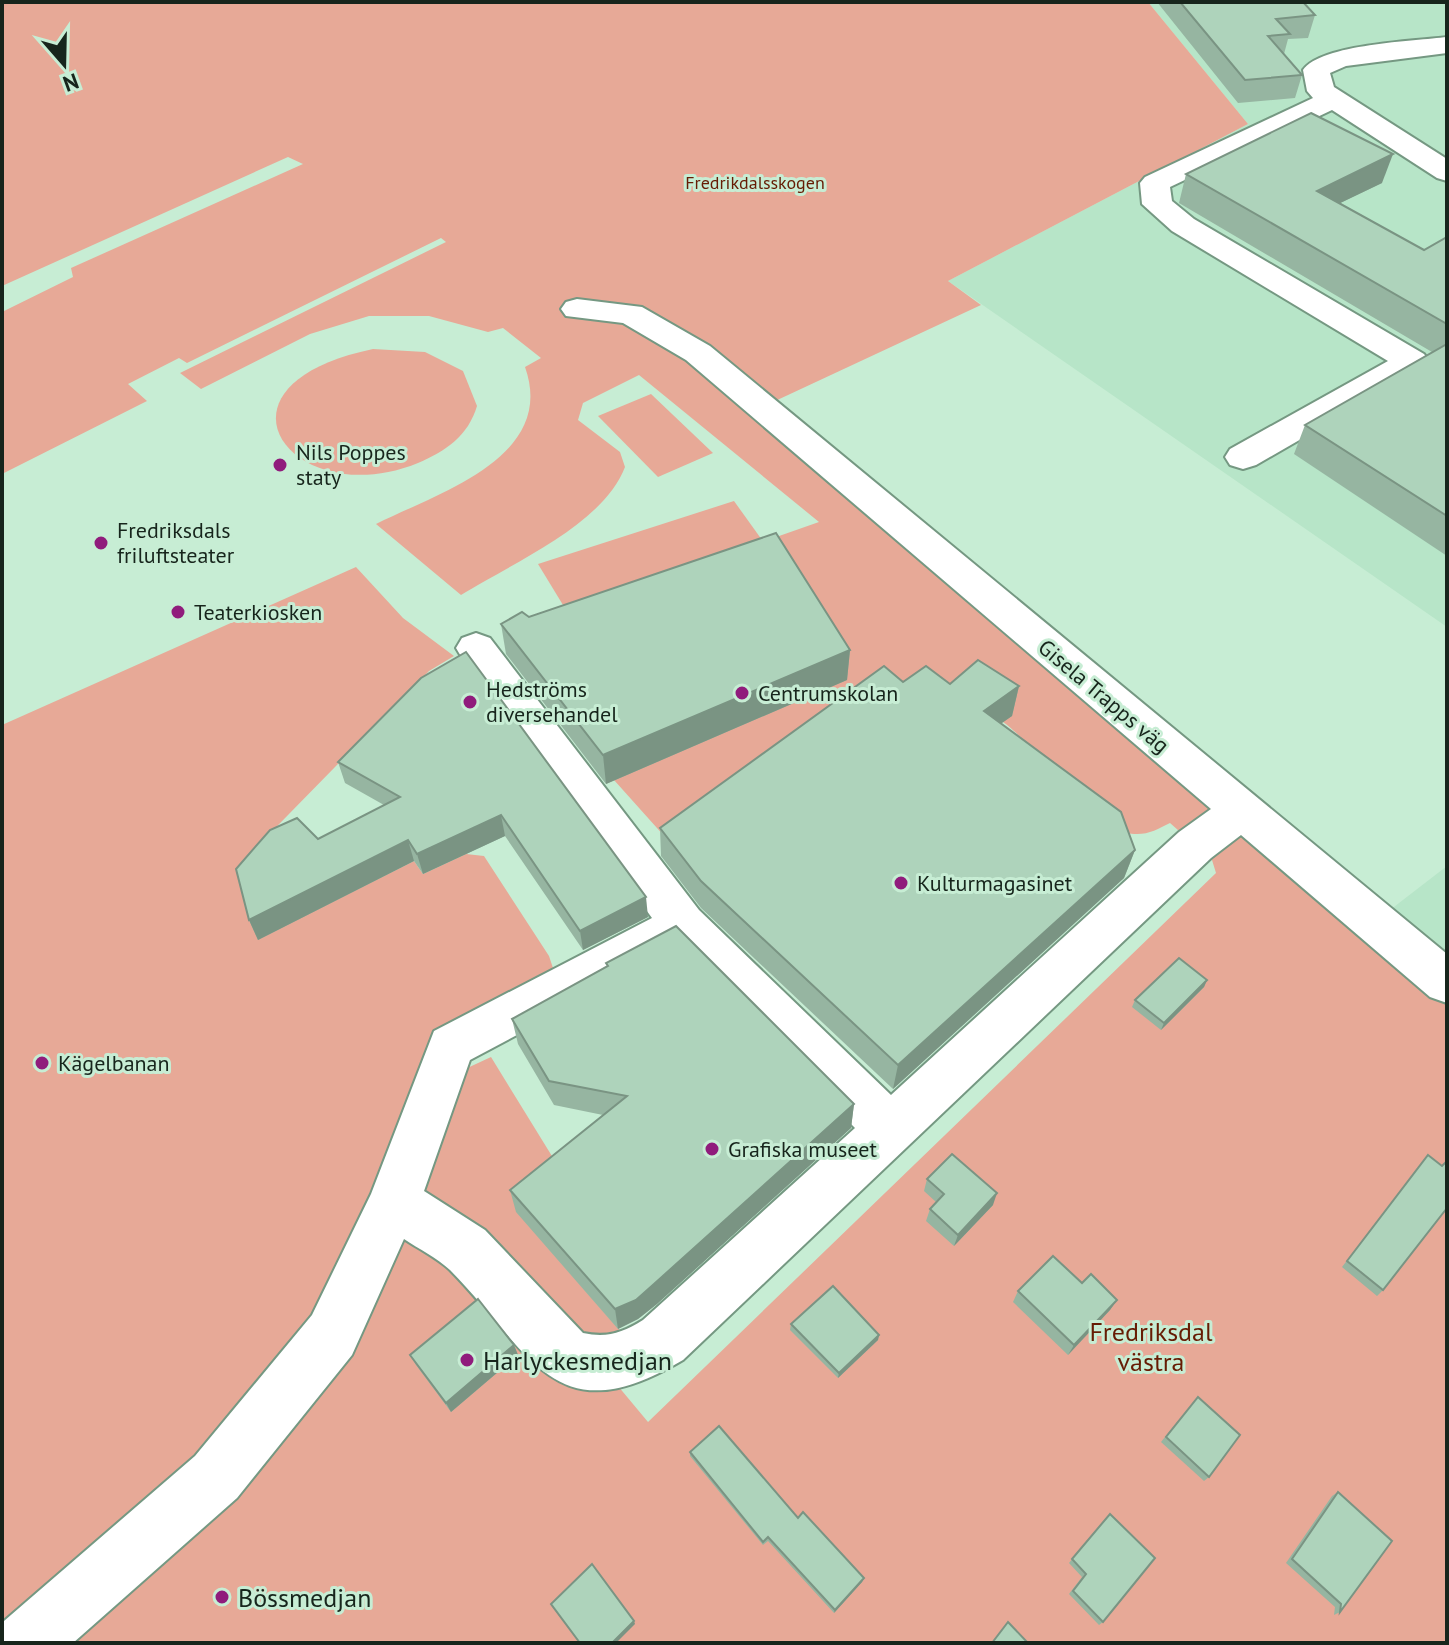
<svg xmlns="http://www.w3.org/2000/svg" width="1449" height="1645" viewBox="0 0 1449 1645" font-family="'PT Sans',sans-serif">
  <rect width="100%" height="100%" fill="#c7edd4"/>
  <g fill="#b7e5c8">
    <path d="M1148,2L1447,3V627L948,281L1248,124Z"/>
    <path d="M1447,866V957L1390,910Z"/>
  </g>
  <g fill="#e7a997">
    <path d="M2,2H1148L1248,124L948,281L981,305L773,402L1447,957V1643H2V725L356,567L403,618L454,656L429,671L241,863L258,939L414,861L423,874L466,854L484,856L549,956L553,968L546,984L471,1023L463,1070L491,1057L563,1174L517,1212L622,1333L608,1374L648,1422L1216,873L1212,860L1170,823C1158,829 1148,835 1134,834C1099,833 1036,745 1003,722L1011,715L674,847L614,780L762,542L819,522L639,375L583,403L578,420L620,452L625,467C603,525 512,563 461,595L376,524C440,492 557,457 525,367L541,358L503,328L488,332L429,316H369L310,334L201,389L180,373L446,242L441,238L187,363L179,358L128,384L147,401L2,474V312L73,277L71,268L303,164L288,157L2,286Z"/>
    <path d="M373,349L425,352L463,371L477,406C468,436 446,451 418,463C293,514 195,386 373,349Z"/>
    <path d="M651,394L713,453L658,477L598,416Z"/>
    <path d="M734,501L762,540L563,605L538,564Z"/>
  </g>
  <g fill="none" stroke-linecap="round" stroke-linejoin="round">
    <defs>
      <g id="minor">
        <path d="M1447,37V53L1346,66L1330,73L1334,87L1447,159V181L1437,178L1332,110L1170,187L1172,201L1194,219L1424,354L1429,361L1424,368L1256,465L1243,469L1230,465L1225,457L1230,449L1388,361L1172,231L1142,204L1140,183L1145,177L1313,98L1307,91L1303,70C1321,44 1415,41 1447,37Z"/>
        <path d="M577,299L642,307L710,346L1447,954V1003L1430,997L1241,835L1211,858L683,1360C554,1437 532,1353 450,1270C437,1258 419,1249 404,1239L352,1355L237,1498L73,1643H2L4,1621L195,1456L312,1315L371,1194L434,1031L652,918L462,658L456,648L462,638L476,633L490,638L699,910L891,1095L1179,832L1211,809L686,360L623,323L566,316L561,309L566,302ZM678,949L855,1128L643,1320C622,1333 607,1338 583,1333L485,1230L424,1191L470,1060Z"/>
      </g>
    </defs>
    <use href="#minor" stroke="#759882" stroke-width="4"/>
    <use href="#minor" fill="#fff" fill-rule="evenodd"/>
  </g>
  <g fill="#96b5a1">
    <path d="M1157,2H1303L1315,15L1308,38L1288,39L1284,54L1302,75L1295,98L1238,103Z"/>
    <path d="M1186,174L1382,183L1340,203L1424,250L1447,237V556L1294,454L1305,425L1432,352L1179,203Z"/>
    <path d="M529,617L850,650L847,680L606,784L506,654L501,624Z"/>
    <path d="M421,678L648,917L583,950L505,836L423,874L414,861L258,940L249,920L318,839L384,805L345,783L338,762Z"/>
    <path d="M950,684L1019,686L1012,716L1001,723L1135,850L1124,878L893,1089L701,908L661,856L660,828Z"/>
    <path d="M606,963L854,1104L851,1128L657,1304L638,1319L618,1329L516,1212L510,1190L603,1115L554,1105L518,1044L512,1019L607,966Z"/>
    <path d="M1207,980L1204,987L1161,1030L1132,1007L1135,1000Z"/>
    <path d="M1428,1155L1442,1166L1447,1161V1212L1445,1211L1383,1290L1377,1296L1342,1267Z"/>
    <path d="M927,1179L993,1205L954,1246L926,1221L930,1209L936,1202L924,1191Z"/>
    <path d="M1082,1283L1117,1300L1110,1310L1068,1355L1013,1302L1018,1291Z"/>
    <path d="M791,1324L879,1335L878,1340L838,1378L790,1330Z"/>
    <path d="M514,1345L518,1355L451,1412L416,1365L410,1355Z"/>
    <path d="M1198,1397L1209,1477L1204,1481L1161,1442Z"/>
    <path d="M690,1452L798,1518L864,1578L862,1582L834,1613L768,1541L763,1545L690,1456Z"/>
    <path d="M1338,1492L1392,1541L1340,1612L1334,1615L1335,1607L1286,1563L1332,1496Z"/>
    <path d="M1110,1514L1103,1622L1099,1625L1069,1594L1082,1577L1069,1563Z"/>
  </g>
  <g fill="#7a9483">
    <path d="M1393,154L1382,183L1307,219L1317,191Z"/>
    <path d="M850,650L847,680L606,784L603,755Z"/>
    <path d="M1019,686L1012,716L978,740L984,711Z"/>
    <path d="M501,815L505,836L423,874L417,854Z"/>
    <path d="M408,840L414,861L258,940L249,920Z"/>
    <path d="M1135,850L1124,878L893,1089L898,1065Z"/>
    <path d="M646,897L648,917L583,950L580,931Z"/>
    <path d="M1207,980L1204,987L1161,1030L1164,1023Z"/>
    <path d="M854,1104L851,1128L657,1304L638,1319L618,1329L615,1309Z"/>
    <path d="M997,1193L993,1205L954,1246L958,1235Z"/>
    <path d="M1117,1300L1110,1310L1068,1355L1074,1345Z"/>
    <path d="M879,1335L878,1340L838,1378L839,1373Z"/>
    <path d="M514,1345L518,1355L451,1412L446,1403Z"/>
    <path d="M864,1578L862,1582L834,1613L835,1610Z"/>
    <path d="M634,1621L635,1624L616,1643H612Z"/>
  </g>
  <g fill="#aed3bb" stroke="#7a9483" stroke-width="2">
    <path d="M1180,2H1303L1315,15L1276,19L1290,34L1268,36L1302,75L1245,80Z"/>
    <path d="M1311,113L1393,154L1317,191L1424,250L1447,237V324L1186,174Z"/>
    <path d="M1447,344V516L1305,425Z"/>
    <path d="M776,533L850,650L603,755L501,624L522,612L529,617Z"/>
    <path d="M466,652L646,897L580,931L501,815L417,854L408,840L249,920L236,869L270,830L297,818L318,839L400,797L338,762L421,678Z"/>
    <path d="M978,660L1019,686L984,711L1121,812L1135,850L898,1065L701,881L660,828L884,666L903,682L926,666L950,684Z"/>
    <path d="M676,926L854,1104L654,1284L636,1300L615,1309L510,1190L627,1096L549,1081L512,1019L608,966L606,963Z"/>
    <path d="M1179,958L1207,980L1164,1023L1135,1000Z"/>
    <path d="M952,1154L997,1193L958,1235L930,1209L944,1194L927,1179Z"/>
    <path d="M1428,1155L1442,1166L1447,1161V1208L1383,1290L1347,1261Z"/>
    <path d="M1053,1256L1082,1283L1091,1274L1117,1300L1074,1345L1018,1291Z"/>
    <path d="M833,1286L879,1335L839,1373L791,1324Z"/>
    <path d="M478,1299L514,1345L446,1403L410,1355Z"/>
    <path d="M1198,1397L1240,1435L1209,1477L1166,1437Z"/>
    <path d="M719,1426L798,1518L803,1512L864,1578L835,1610L768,1537L763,1542L690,1452Z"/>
    <path d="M1338,1492L1392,1541L1340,1612L1341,1604L1292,1559Z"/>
    <path d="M1110,1514L1155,1558L1103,1622L1073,1591L1086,1574L1072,1559Z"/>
    <path d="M592,1564L634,1621L612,1643H580L551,1604Z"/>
    <path d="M1008,1622L1028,1643H992Z"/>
  </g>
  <g fill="#901c7c" stroke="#c7edd4" stroke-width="3">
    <circle cx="280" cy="465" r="8"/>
    <circle cx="101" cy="543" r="8"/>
    <circle cx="178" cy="612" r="8"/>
    <circle cx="742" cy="693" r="8"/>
    <circle cx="470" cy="702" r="8"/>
    <circle cx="901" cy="883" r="8"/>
    <circle cx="42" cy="1063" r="8"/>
    <circle cx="712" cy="1149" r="8"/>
    <circle cx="467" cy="1360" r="8"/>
    <circle cx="222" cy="1597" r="8"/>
  </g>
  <g text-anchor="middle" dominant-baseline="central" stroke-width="6" stroke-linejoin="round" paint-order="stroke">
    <g font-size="18" fill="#661c04" stroke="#c7edd4">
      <text x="755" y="182">Fredrikdalsskogen</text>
    </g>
    <g font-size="22" fill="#17251c" stroke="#c7edd4" text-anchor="start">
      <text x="296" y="452">Nils Poppes<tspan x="296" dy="25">staty</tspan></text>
      <text x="117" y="530">Fredriksdals<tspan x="117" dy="25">friluftsteater</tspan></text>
      <text x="194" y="612">Teaterkiosken</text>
      <text x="486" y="689">Hedströms<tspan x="486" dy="25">diversehandel</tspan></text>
      <text x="758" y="693">Centrumskolan</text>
      <text x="917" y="883">Kulturmagasinet</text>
      <text x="58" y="1063">Kägelbanan</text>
      <text x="728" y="1149">Grafiska museet</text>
    </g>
    <g font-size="22" fill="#17251c" stroke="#c7edd4">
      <text transform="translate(1104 696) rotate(40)">Gisela Trapps väg</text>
    </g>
    <g font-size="26" fill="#661c04" stroke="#c7edd4">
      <text x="1151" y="1331">Fredriksdal<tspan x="1151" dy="30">västra</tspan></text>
    </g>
    <g font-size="26" fill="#17251c" stroke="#c7edd4" text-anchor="start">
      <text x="483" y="1360">Harlyckesmedjan</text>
      <text x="238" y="1597">Bössmedjan</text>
    </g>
  </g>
  <rect width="1449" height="1645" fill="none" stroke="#17251c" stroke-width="8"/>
  <g transform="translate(64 64) rotate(160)" stroke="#c7edd4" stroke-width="6" paint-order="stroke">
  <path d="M0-6L14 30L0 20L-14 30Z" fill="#17251c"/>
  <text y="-12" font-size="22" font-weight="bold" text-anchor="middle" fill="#17251c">N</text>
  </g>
</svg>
